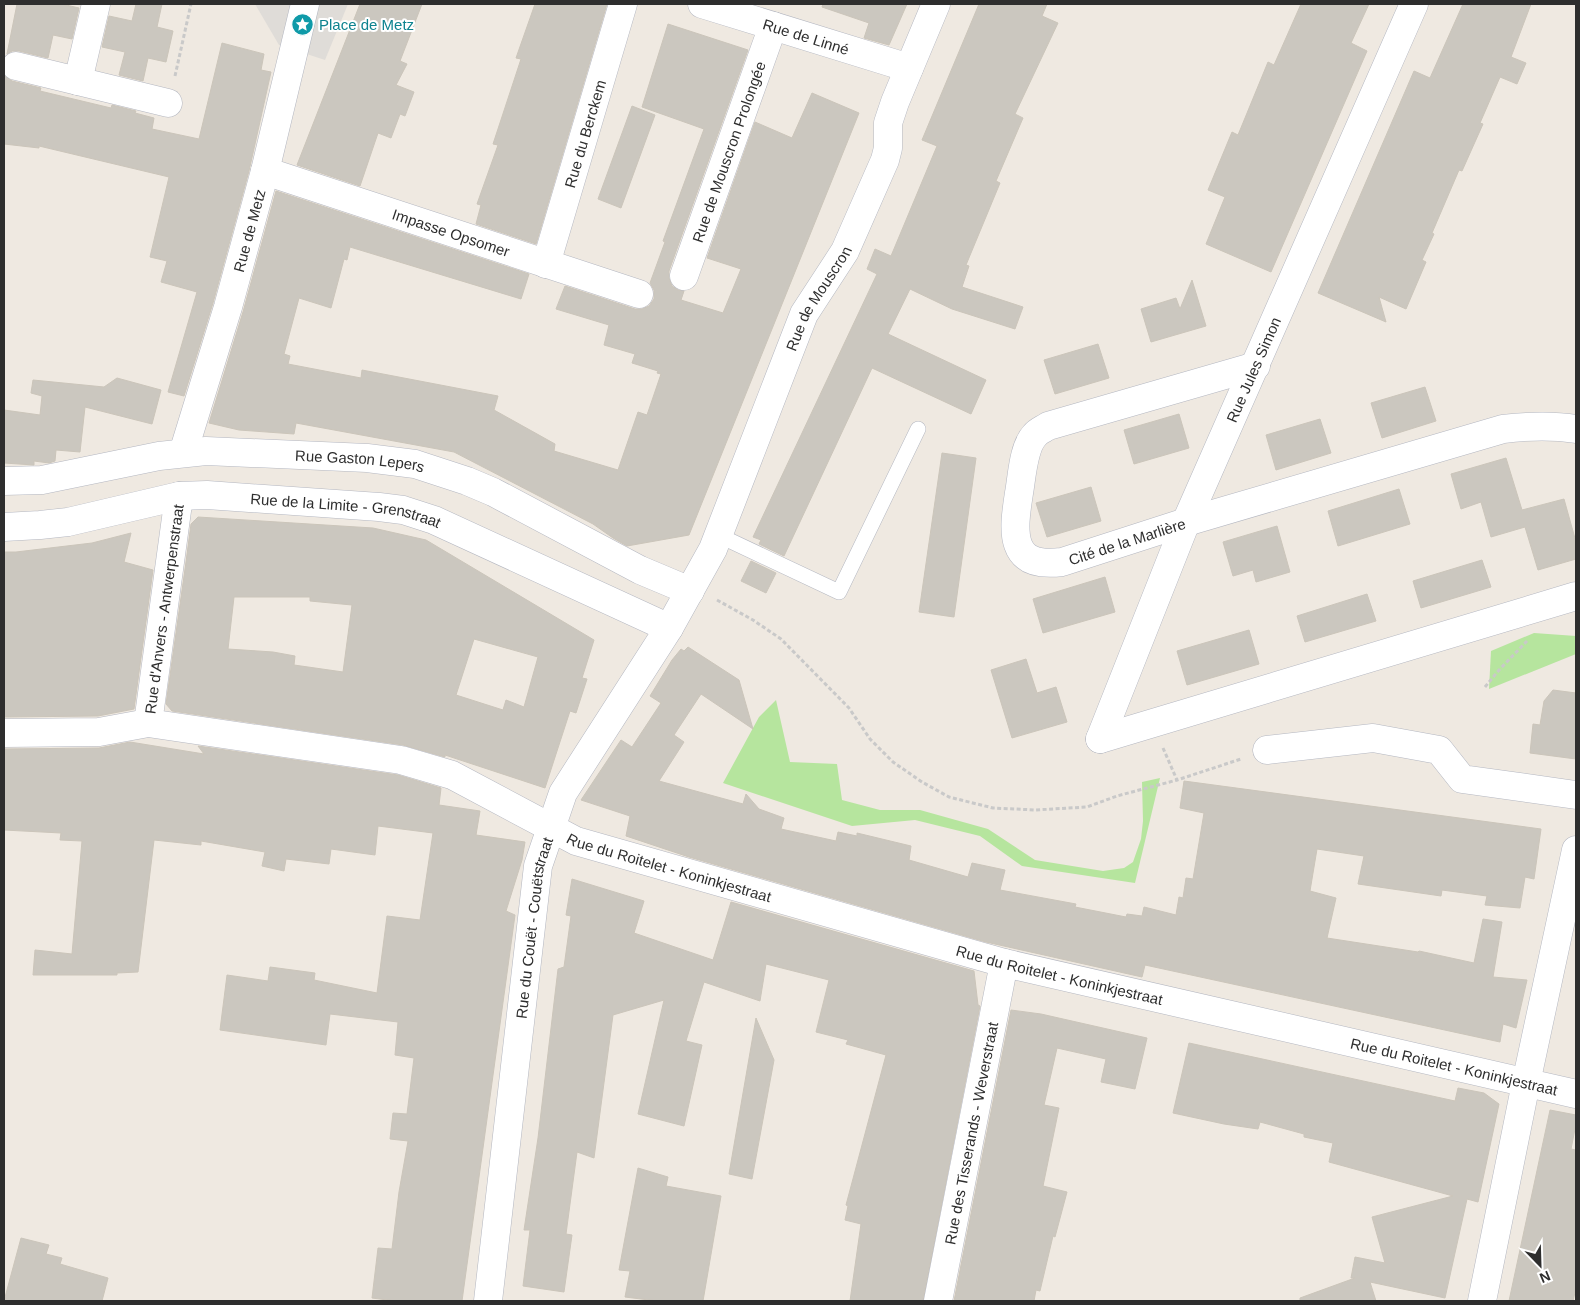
<svg xmlns="http://www.w3.org/2000/svg" width="1580" height="1305" viewBox="0 0 1580 1305" font-family="Helvetica,sans-serif">
  <rect width="100%" height="100%" fill="#efe9e1"/>
  <g fill="#b6e59e">
    <path d="M1534,633L1576,636V654L1489,689L1491,651Z"/>
    <path d="M776,700L790,762L837,764L842,800L880,810H920L988,829L1035,860L1103,871L1124,868L1133,862L1141,839L1143,821L1142,782L1160,778L1135,883L1022,866L980,836L915,820L852,826L723,783L759,717Z"/>
  </g>
  <path fill="#dfdcd8" d="M255,4H348L325,60L279,45Z"/>
  <g fill="#cbc7bf" stroke="#cbc5ba" fill-rule="evenodd">
    <path d="M17,4H62L79,8L72,39L53,35L48,58L19,51H12L7,54Z"/>
    <path d="M136,4H162L157,27L173,31L166,62L148,58L143,81L119,75L125,52L102,47L109,16L132,21Z"/>
    <path d="M360,4H422L400,61L407,64L396,85L414,92L405,116L400,114L391,138L378,133L360,186L297,165Z"/>
    <path d="M535,4H607L536,244L476,224L481,205L477,204L498,145L493,144L521,59L516,58Z"/>
    <path d="M823,4H907L889,45L864,38L869,23L822,7Z"/>
    <path d="M979,4H1047L1042,16L1058,23L1015,114L1023,118L996,181L1000,183L966,265L969,266L962,287L1023,307L1015,329L952,309L910,289L888,334L986,380L971,414L872,368L784,556L759,544L761,540L753,537L877,274L867,269L875,249L891,256L937,146L922,140Z"/>
    <path d="M1301,4H1369L1351,43L1367,51L1271,272L1206,244L1225,197L1208,190L1232,132L1238,135L1268,62L1274,65Z"/>
    <path d="M1463,4H1531L1511,57L1526,63L1517,84L1500,77L1480,123L1483,124L1462,171L1459,170L1432,233L1434,234L1422,260L1426,262L1406,309L1379,297L1386,322L1318,293L1414,71L1430,78Z"/>
    <path d="M668,24L748,50L669,271V278L672,286L678,290L684,291L681,300L723,313L741,269L707,258L755,122L792,138L812,93L859,113L689,535L627,546L613,538L593,524L454,452L296,423L294,434L239,430L209,423L243,312L276,191L529,274L521,299L350,247L347,260L344,259L331,308L299,298L284,354L290,356L288,364L361,378L362,370L498,396L494,410L555,444L554,451L618,470L638,412L647,415L661,374L657,373L658,371L632,363L635,354L604,345L609,325L556,309L565,286L635,309H642L649,306L654,299V290L650,283L665,242L663,241L704,129L642,107Z"/>
    <path d="M222,43L264,54L261,70L271,72L249,171L213,303L184,396L168,392L197,292L161,282L167,261L150,257L169,177L39,146V148L4,144V75L12,81L41,88L40,91L111,108L112,105L136,111L135,113L154,118L152,129L199,139Z"/>
    <path d="M632,106L655,115L621,208L598,199Z"/>
    <path d="M1192,280L1206,326L1151,342L1141,309L1176,298L1180,309Z"/>
    <path d="M1098,344L1109,378L1055,394L1044,360Z"/>
    <path d="M117,378L161,390L152,424L85,407L80,452L56,450L55,461L49,463L34,461V465L4,463V410L40,415L42,396L31,393L33,380L104,387Z"/>
    <path d="M1425,387L1436,421L1382,438L1371,403Z"/>
    <path d="M1179,414L1189,448L1134,464L1124,430Z"/>
    <path d="M1320,419L1331,453L1276,470L1266,435Z"/>
    <path d="M942,453L976,458L954,617L919,612Z"/>
    <path d="M1506,458L1522,510L1564,499L1576,542V559L1538,570L1525,527L1491,537L1481,502L1461,509L1451,474Z"/>
    <path d="M1091,487L1101,521L1047,537L1036,503Z"/>
    <path d="M1399,489L1410,524L1338,546L1328,511Z"/>
    <path d="M198,517L373,528L426,540L594,640L582,678L587,679L576,713L570,711L545,788L445,755V757L403,745L172,711L166,704L186,562L191,524ZM234,597H310V601L352,605L343,672L294,665L295,656L273,652L228,649ZM474,639L538,657L524,707L506,700L503,710L456,695Z"/>
    <path d="M1277,526L1290,572L1256,582L1253,570L1233,576L1223,542Z"/>
    <path d="M131,533L124,562L153,570L134,709L98,716L4,717V552H16L92,543Z"/>
    <path d="M1482,560L1491,587L1421,608L1413,581Z"/>
    <path d="M751,561L776,573L766,593L741,581Z"/>
    <path d="M1105,577L1115,612L1043,633L1033,599Z"/>
    <path d="M1367,594L1376,621L1305,642L1297,616Z"/>
    <path d="M1249,630L1259,664L1187,685L1177,651Z"/>
    <path d="M688,647L739,680L753,729L701,694L674,735L684,742L659,781L743,804L746,794L759,809L784,818L781,829L836,841L838,832L857,836V833L911,846L909,860L968,877L972,863L1005,870L1000,890L1076,904L1075,907L1126,917L1127,914L1142,916L1144,907L1176,915L1179,897L1183,898L1186,878L1193,879L1204,813L1180,808L1184,781L1541,829L1534,879L1525,877L1520,908L1485,905L1487,896L1442,890L1441,896L1358,884L1364,856L1317,849L1310,891L1336,898L1327,938L1418,952L1419,951L1474,963L1483,919L1502,922L1493,977L1527,980L1516,1028L1503,1024L1500,1042L1145,965L1142,977L986,942L689,857L626,836L630,816L581,800L621,740L632,747L661,703L650,696L672,660L681,649L684,651Z"/>
    <path d="M1026,659L1037,693L1056,687L1067,722L1012,738L991,670Z"/>
    <path d="M1553,690L1576,693V759L1530,753L1533,724L1540,725L1544,701Z"/>
    <path d="M130,742L204,754L198,746L398,775L441,788L439,805L480,811L476,835L525,842L522,860L506,911L515,915L462,1301H395L372,1298L378,1248L392,1249L399,1192L408,1141L390,1139L393,1113L407,1114L414,1058L395,1055L398,1022L330,1014L326,1045L220,1030L227,975L268,981L270,967L315,973L314,980L377,993L387,916L420,920L433,833L378,826L375,855L331,849L329,864L286,859L284,871L262,866L265,852L201,841V845L154,840L138,972L117,973V975H33L35,950L72,954L82,841L60,840L61,833L4,830V749L99,748Z"/>
    <path d="M572,879L644,901L634,933L713,960L731,902L974,971L978,1005L980,1006L923,1301H850L861,1224L845,1220L848,1206L846,1205L886,1055L846,1044L848,1040L816,1032L829,980L766,964L760,1001L704,982L686,1041L702,1045L684,1126L638,1114L664,1000L613,1015L594,1158L577,1152L566,1234L572,1235L564,1292L523,1286L530,1230H524L538,1138L558,969L564,967L571,916L566,915Z"/>
    <path d="M1011,1010L1041,1014L1147,1038L1135,1089L1101,1082L1106,1059L1057,1048L1044,1105L1059,1108L1043,1186L1067,1192L1055,1237L1053,1236L1040,1291L1036,1290L1034,1301H954Z"/>
    <path d="M756,1018L774,1060L752,1179L729,1174Z"/>
    <path d="M1189,1043L1455,1101L1458,1088L1484,1093L1499,1104L1478,1202L1467,1199L1445,1298L1370,1282L1376,1301H1300V1298L1355,1278H1351L1355,1257L1385,1263L1372,1217L1453,1196L1329,1162L1333,1143L1304,1137V1134L1260,1122L1258,1129L1224,1124L1173,1113Z"/>
    <path d="M1550,1110L1576,1115V1124L1571,1149L1576,1150V1288L1573,1301H1509Z"/>
    <path d="M638,1168L668,1177L666,1186L721,1196L703,1301H657L625,1297L630,1271L619,1270Z"/>
    <path d="M21,1238L49,1245L46,1254L62,1258L60,1264L108,1278L102,1301H4Z"/>
  </g>
  <g fill="none" stroke-linecap="round" stroke-linejoin="round">
    <defs>
      <path id="service" d="M718,535L839,592L918,429"/>
      <g id="minor">
        <path id="s1" d="M702,4L909,68"/>
        <path d="M16,66L168,103"/>
        <path d="M78,81L96,4"/>
        <path id="s2" d="M265,171L639,294"/>
        <path id="s3" d="M546,264L623,4"/>
        <path id="s4" d="M684,276L773,26"/>
        <path id="s5" d="M1256,366L1048,426C1044,429 1038,431 1035,435C1023,447 1022,477 1019,493C1013,531 1008,569 1062,562L1186,522L1503,429C1528,426 1551,425 1576,429"/>
        <path id="s6" d="M183,453L228,307L265,171L305,4"/>
        <path id="s7" d="M4,481L42,480L159,456L206,451L367,458L415,464L467,481L493,492L640,570L690,591"/>
        <path id="s8" d="M4,527L40,525L68,522L179,496L207,495L379,507L403,510L434,520L669,628"/>
        <path id="s9" d="M148,723L179,496"/>
        <path id="s10" d="M4,733L99,732L148,723L401,760L452,775L576,841L1004,963L1576,1094"/>
        <path id="s11" d="M1100,739L1186,522L1414,4"/>
        <path d="M1100,739L1576,596"/>
        <path d="M1267,750L1373,738L1439,750L1462,779L1576,795"/>
        <path id="s12" d="M488,1301L538,866L563,793L669,628L713,549L804,314L845,251L885,160L888,148V123L895,102L936,4"/>
        <path id="s13" d="M938,1301L1004,963"/>
        <path d="M1482,1301L1526,1083L1576,850"/>
      </g>
    </defs>
    <use href="#service" stroke="#b4b7c1" stroke-width="16"/>
    <use href="#minor" stroke="#b4b7c1" stroke-width="29"/>
    <g stroke="#c9c9c9" stroke-width="3" stroke-dasharray="4 2.5" stroke-linecap="butt">
      <path d="M175,76L191,4"/>
      <path d="M717,600L753,620L781,639L849,708L870,739L893,762L922,782L949,797L993,808L1036,810L1087,807L1117,796L1177,780"/>
      <path d="M1485,687L1499,670L1527,641"/>
      <path d="M1163,748L1177,780L1241,759"/>
    </g>
    <use href="#service" stroke="#fff" stroke-width="15"/>
    <use href="#minor" stroke="#fff" stroke-width="28"/>
  </g>
  <defs>
    <symbol id="sight-disc" viewBox="-11 -11 22 22"><circle r="9.5" fill="#0f9aa8" stroke="#fff"/><path d="M0-6L1.8-2.2L6-1.7L2.9 1.2L3.7 5.4L0 3.3L-3.7 5.4L-2.9 1.2L-6-1.7L-1.8-2.2Z" fill="#fff"/></symbol>
  </defs>
  <g fill-rule="evenodd">
    <use href="#sight-disc" x="290" y="12" width="25" height="25"/>
  </g>
  <g text-anchor="middle" dominant-baseline="central" stroke-width="4" stroke-linejoin="round" paint-order="stroke">
    <g font-size="15" fill="#0d838f" stroke="#fff" text-anchor="start">
      <text x="319" y="24">Place de Metz</text>
    </g>
    <g font-size="15" fill="#2e2e2e" stroke="#fff">
      <text stroke="none"><textPath href="#s1" startOffset="109">Rue de Linné</textPath></text>
      <text stroke="none"><textPath href="#s3" startOffset="136">Rue du Berckem</textPath></text>
      <text stroke="none"><textPath href="#s4" startOffset="132">Rue de Mouscron Prolongée</textPath></text>
      <text stroke="none"><textPath href="#s6" startOffset="232">Rue de Metz</textPath></text>
      <text stroke="none"><textPath href="#s2" startOffset="196">Impasse Opsomer</textPath></text>
      <text stroke="none"><textPath href="#s12" startOffset="1074">Rue de Mouscron</textPath></text>
      <text stroke="none"><textPath href="#s11" startOffset="400">Rue Jules Simon</textPath></text>
      <text stroke="none"><textPath href="#s7" startOffset="359">Rue Gaston Lepers</textPath></text>
      <text stroke="none"><textPath href="#s8" startOffset="346">Rue de la Limite - Grenstraat</textPath></text>
      <text stroke="none"><textPath href="#s5" startOffset="465">Cité de la Marlière</textPath></text>
      <text stroke="none"><textPath href="#s9" startOffset="115">Rue d'Anvers - Antwerpenstraat</textPath></text>
      <text stroke="none"><textPath href="#s10" startOffset="691">Rue du Roitelet - Koninkjestraat</textPath></text>
      <text stroke="none"><textPath href="#s12" startOffset="376">Rue du Couët - Couëtstraat</textPath></text>
      <text stroke="none"><textPath href="#s10" startOffset="1096">Rue du Roitelet - Koninkjestraat</textPath></text>
      <text stroke="none"><textPath href="#s10" startOffset="1501">Rue du Roitelet - Koninkjestraat</textPath></text>
      <text stroke="none"><textPath href="#s13" startOffset="171">Rue des Tisserands - Weverstraat</textPath></text>
    </g>
  </g>
  <rect width="1580" height="1305" fill="none" stroke="#2e2e2e" stroke-width="10"/>
  <g transform="translate(1540 1265) rotate(157)" stroke="#ffffff" stroke-width="4" paint-order="stroke">
  <path d="M0-4L9 19L0 12L-9 19Z" fill="#2e2e2e"/>
  <text y="-8" font-size="14" font-weight="bold" text-anchor="middle" fill="#2e2e2e">N</text>
  </g>
</svg>
